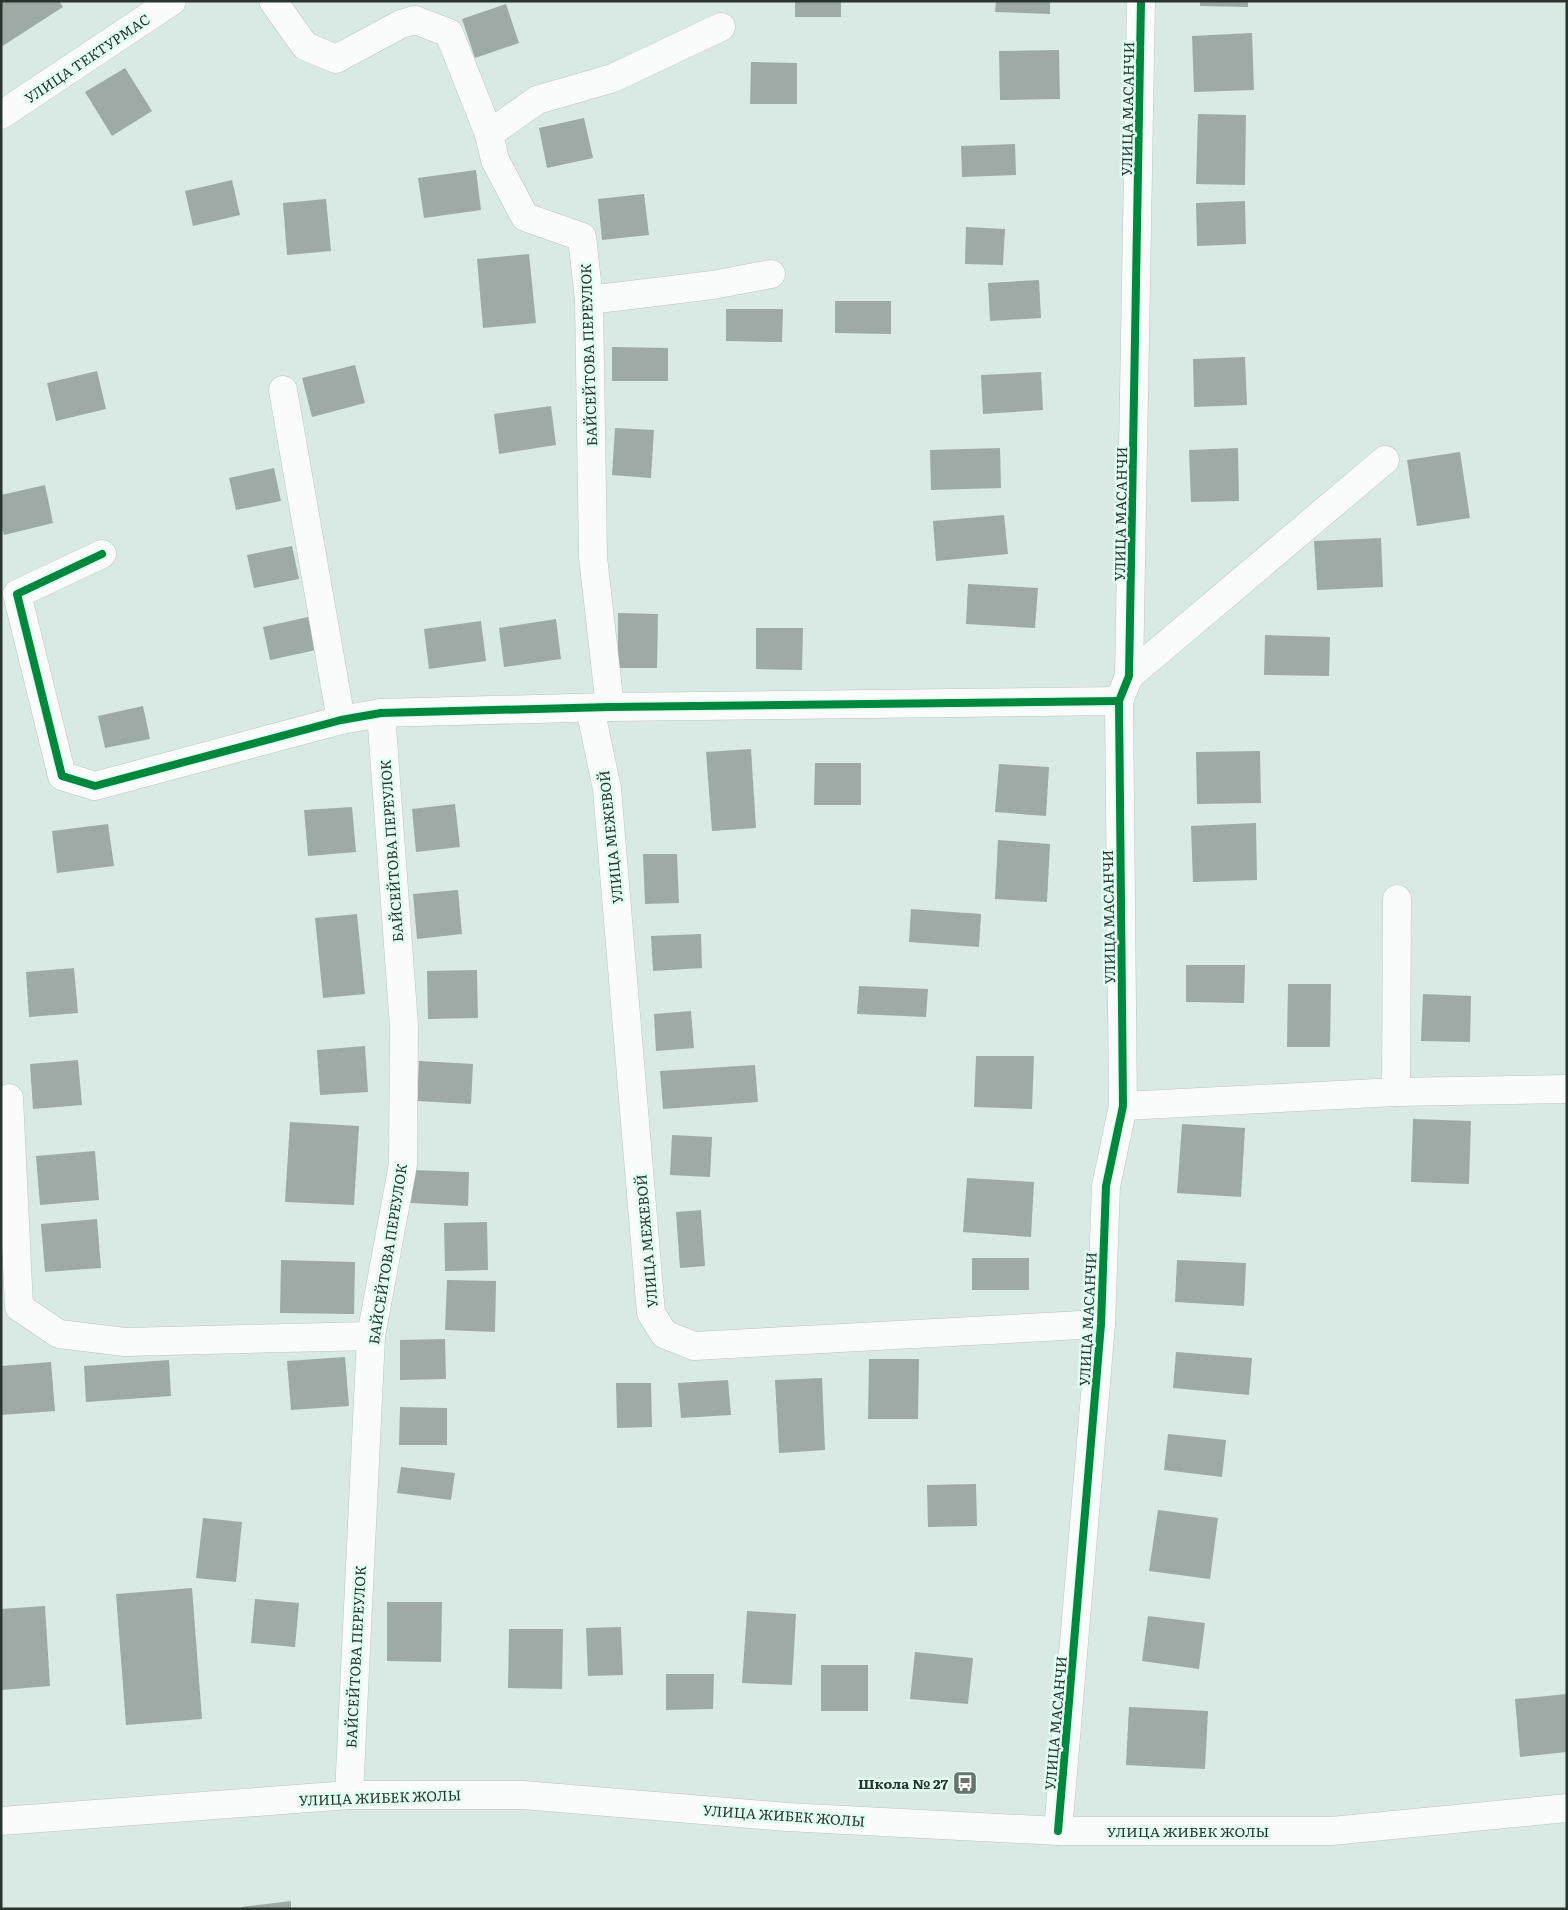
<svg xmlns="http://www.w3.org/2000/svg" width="1568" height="1910" viewBox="0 0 1568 1910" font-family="Literata,serif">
  <rect width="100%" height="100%" fill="#d9eae4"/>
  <g fill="#9eaaa5">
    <path d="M1,1H59L63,7L1,47Z"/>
    <rect x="795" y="1" width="46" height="16"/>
    <path d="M996,1H1050V14L995,12Z"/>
    <path d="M1200,1H1248V7L1200,6Z"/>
    <path d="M506,4L519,43L475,58L462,19Z"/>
    <path d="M1252,33L1254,90L1194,92L1192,36Z"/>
    <path d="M1059,50L1060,99L1000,100L999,51Z"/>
    <path d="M751,62L797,63V104H750Z"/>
    <path d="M125,68L152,111L112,136L85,92Z"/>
    <path d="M1198,114L1246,115L1245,185L1196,184Z"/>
    <path d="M584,118L593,158L547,168L539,128Z"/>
    <path d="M1015,144L1016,175L962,177L961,146Z"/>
    <path d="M476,170L481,210L424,218L418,178Z"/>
    <path d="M232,180L240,215L193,226L185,191Z"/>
    <path d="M644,194L649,235L602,240L598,199Z"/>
    <path d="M326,199L331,251L287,255L283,203Z"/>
    <path d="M1245,201L1246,244L1197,246L1196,203Z"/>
    <path d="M966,227L1005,229L1003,265L965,264Z"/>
    <path d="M529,254L536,323L483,328L477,259Z"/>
    <path d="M1039,280L1041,318L990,321L988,283Z"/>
    <path d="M835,301H891V334L835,333Z"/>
    <path d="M726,309H783L782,342L726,341Z"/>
    <path d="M612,347L668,348V381H612Z"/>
    <path d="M1245,357L1247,405L1194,407L1193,359Z"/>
    <path d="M355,365L365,403L312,417L302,378Z"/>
    <path d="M97,371L106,409L56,421L47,383Z"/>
    <path d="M1041,372L1043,410L983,414L981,375Z"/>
    <path d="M551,406L556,445L499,454L494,414Z"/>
    <path d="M615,428L654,430L651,478L612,475Z"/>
    <path d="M1000,448L1001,488L931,490L930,450Z"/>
    <path d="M1238,448L1239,501L1191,502L1189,450Z"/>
    <path d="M1460,452L1470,518L1417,526L1407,460Z"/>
    <path d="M274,468L281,501L236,510L229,478Z"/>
    <path d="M45,485L53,523L4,535L1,525V495Z"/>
    <path d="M1004,515L1008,554L936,561L933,521Z"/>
    <path d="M1381,538L1383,587L1317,590L1314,541Z"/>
    <path d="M292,546L299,579L254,588L247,555Z"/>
    <path d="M968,584L1038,588L1035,628L966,624Z"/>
    <path d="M618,613L658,614L657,668H618Z"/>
    <path d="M308,617L316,650L270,660L263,627Z"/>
    <path d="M556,619L561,659L504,667L499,628Z"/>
    <path d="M481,621L486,661L429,669L424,629Z"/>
    <path d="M756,628H803L802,670L756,669Z"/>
    <path d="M1265,635L1330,637L1329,676L1264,675Z"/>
    <path d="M143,706L150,739L105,748L98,716Z"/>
    <path d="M751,749L756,828L712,831L706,752Z"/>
    <path d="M1260,751L1261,803L1197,804L1196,752Z"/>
    <path d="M815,763H861V805H814Z"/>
    <path d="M999,764L1049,767L1046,816L995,812Z"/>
    <path d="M455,804L460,847L416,852L412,809Z"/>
    <path d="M352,807L356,852L308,856L304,810Z"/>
    <path d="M1256,823L1257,880L1193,882L1191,826Z"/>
    <path d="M108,824L114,866L57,873L52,831Z"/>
    <path d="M998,840L1050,844L1047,902L995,899Z"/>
    <path d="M643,854H677L679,903L645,904Z"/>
    <path d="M458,890L462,934L417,939L413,894Z"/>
    <path d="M911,909L981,914L979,947L909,942Z"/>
    <path d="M357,914L365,994L323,998L315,918Z"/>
    <path d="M701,934L702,968L653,971L651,936Z"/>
    <path d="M1186,965H1245L1244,1003L1186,1002Z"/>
    <path d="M74,968L78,1013L29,1017L26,972Z"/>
    <path d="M477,970L478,1018L428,1019L427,971Z"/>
    <path d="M1288,984H1331L1330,1047H1287Z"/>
    <path d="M859,986L928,989L926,1017L857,1014Z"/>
    <path d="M1423,994L1471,996L1470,1042L1421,1041Z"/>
    <path d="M691,1011L694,1048L656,1051L654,1014Z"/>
    <path d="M365,1046L368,1092L320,1095L317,1050Z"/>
    <path d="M976,1056H1034L1032,1109L974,1107Z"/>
    <path d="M78,1060L82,1105L33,1109L30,1064Z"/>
    <path d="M419,1061L473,1064L471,1104L417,1101Z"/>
    <path d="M755,1065L758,1102L663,1109L660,1071Z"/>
    <path d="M1413,1119L1471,1121L1469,1184L1411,1182Z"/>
    <path d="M290,1122L359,1126L354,1205L285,1202Z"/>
    <path d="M1182,1124L1245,1128L1241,1197L1177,1193Z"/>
    <path d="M672,1135L712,1137L710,1177L670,1175Z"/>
    <path d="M95,1151L99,1200L40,1205L36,1156Z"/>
    <path d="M413,1170L469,1172L468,1206L411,1203Z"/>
    <path d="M967,1178L1034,1182L1031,1237L963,1232Z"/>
    <path d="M701,1210L705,1266L680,1268L676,1212Z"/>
    <path d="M97,1219L101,1268L45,1272L41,1224Z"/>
    <path d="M487,1222L488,1270L445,1271L444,1223Z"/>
    <rect x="972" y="1258" width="57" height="32"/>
    <path d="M281,1260L355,1262L354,1314L280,1313Z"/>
    <path d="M1177,1260L1246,1263L1244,1306L1175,1302Z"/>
    <path d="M447,1280L496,1281L495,1332L445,1330Z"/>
    <path d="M445,1339L446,1379L400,1380V1340Z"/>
    <path d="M1176,1352L1252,1358L1249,1395L1173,1388Z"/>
    <path d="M345,1357L349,1406L291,1410L287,1361Z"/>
    <path d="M869,1359H919L918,1419H868Z"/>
    <path d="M169,1360L171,1396L86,1402L84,1366Z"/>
    <path d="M51,1362L55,1411L1,1415V1366Z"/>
    <path d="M822,1378L825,1450L779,1453L775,1380Z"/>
    <path d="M728,1380L731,1415L681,1418L678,1383Z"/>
    <path d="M616,1383H651L652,1427L617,1428Z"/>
    <path d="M400,1407L447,1408V1445H399Z"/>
    <path d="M1168,1434L1226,1440L1222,1477L1164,1470Z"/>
    <path d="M401,1467L455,1473L451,1500L397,1493Z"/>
    <path d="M976,1484L977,1526L928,1527L927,1485Z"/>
    <path d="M1158,1510L1218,1518L1210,1579L1149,1571Z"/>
    <path d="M203,1518L242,1522L236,1582L196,1578Z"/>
    <path d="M192,1588L202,1719L126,1725L116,1594Z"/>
    <path d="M255,1599L299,1603L295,1647L251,1643Z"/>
    <path d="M387,1602H442L441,1662L387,1661Z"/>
    <path d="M45,1606L50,1686L1,1690V1609Z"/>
    <path d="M747,1611L796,1614L792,1685L742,1683Z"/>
    <path d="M1148,1616L1205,1623L1199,1669L1142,1661Z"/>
    <path d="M621,1627L623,1675L588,1676L586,1628Z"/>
    <path d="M509,1629H563L562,1689L508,1688Z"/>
    <path d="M915,1652L973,1658L968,1704L910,1699Z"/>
    <rect x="821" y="1665" width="47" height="46"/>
    <path d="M666,1674H714L713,1709L666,1710Z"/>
    <path d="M1567,1694V1752L1520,1757L1515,1699Z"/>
    <path d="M1129,1707L1208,1711L1205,1769L1126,1765Z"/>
    <path d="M291,1901V1909H242L241,1907Z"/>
  </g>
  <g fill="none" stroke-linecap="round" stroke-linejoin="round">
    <defs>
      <g id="minor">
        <path d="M273,1L305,46L336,59L401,24L415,20L449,33L489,134L495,160L525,217L582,237L589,300L593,557L610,707"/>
        <path d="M1,115L172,1"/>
        <path d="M489,134L537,100L613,78L721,27"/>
        <path d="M589,300L713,285L771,274"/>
        <path d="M283,390L341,720"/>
        <path d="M102,554L17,594L62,776L95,786L341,720L381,713L610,707L1119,701"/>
        <path d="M1129,676L1385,460"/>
        <path d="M590,708L607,789L651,1313L664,1334L694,1346L1101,1324"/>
        <path d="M1396,1092L1397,899"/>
        <path d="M9,1098L19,1307L59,1334L125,1342L371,1336"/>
        <path d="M1123,1106L1396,1092L1567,1089"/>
        <path d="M349,1795L371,1336L403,1164L404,1026L381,713"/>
        <path d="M1058,1831L1101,1324L1106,1186L1123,1106L1119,701L1129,676L1141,1"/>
      </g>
      <path id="major" d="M1,1821L349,1795H523L787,1817L1058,1831H1332L1567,1808"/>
    </defs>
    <use href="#minor" stroke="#b9c6c1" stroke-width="29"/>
    <use href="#major" stroke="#b9c6c1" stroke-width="29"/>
    <use href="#minor" stroke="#f9fcfb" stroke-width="28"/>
    <use href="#major" stroke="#f9fcfb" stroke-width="28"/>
    <defs>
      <g id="cycleway">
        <path d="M102,554L17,594L62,776L95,786L341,720L381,713L610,707L1119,701"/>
        <path d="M1058,1831L1101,1324L1106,1186L1123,1106L1119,701L1129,676L1141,1"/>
      </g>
    </defs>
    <use href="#cycleway" stroke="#e0fef2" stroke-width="11"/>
    <use href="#cycleway" stroke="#00873e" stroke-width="8"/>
  </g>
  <defs>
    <symbol id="bus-square" viewBox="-11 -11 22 22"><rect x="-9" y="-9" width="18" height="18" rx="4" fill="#67746e" stroke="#e0fef2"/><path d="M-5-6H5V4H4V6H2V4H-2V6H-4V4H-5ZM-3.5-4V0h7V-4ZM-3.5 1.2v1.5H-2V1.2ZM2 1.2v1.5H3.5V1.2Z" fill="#fff"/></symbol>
  </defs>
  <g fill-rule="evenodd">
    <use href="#bus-square" x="951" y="1769" width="28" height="28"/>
  </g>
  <g text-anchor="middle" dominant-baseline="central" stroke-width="5" stroke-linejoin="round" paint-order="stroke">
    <g font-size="14" fill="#29342f" stroke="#e0fef2">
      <text transform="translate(87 58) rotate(-34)">УЛИЦА ТЕКТУРМАС</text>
      <text transform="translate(1127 109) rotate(-89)">УЛИЦА МАСАНЧИ</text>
      <text transform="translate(588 355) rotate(-92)">БАЙСЕЙТОВА ПЕРЕУЛОК</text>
      <text transform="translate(1120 514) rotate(-89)">УЛИЦА МАСАНЧИ</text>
      <text transform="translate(610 837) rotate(-96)">УЛИЦА МЕЖЕВОЙ</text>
      <text transform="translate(391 851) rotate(-94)">БАЙСЕЙТОВА ПЕРЕУЛОК</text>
      <text transform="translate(1108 917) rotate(-91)">УЛИЦА МАСАНЧИ</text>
      <text transform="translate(646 1241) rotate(-95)">УЛИЦА МЕЖЕВОЙ</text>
      <text transform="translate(387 1254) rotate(-81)">БАЙСЕЙТОВА ПЕРЕУЛОК</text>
      <text transform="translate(1087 1319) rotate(-87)">УЛИЦА МАСАНЧИ</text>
      <text transform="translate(355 1657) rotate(-87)">БАЙСЕЙТОВА ПЕРЕУЛОК</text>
      <text transform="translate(1055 1723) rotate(-85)">УЛИЦА МАСАНЧИ</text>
      <text transform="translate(380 1797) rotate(-2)">УЛИЦА ЖИБЕК ЖОЛЫ</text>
      <text transform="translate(784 1815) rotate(4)">УЛИЦА ЖИБЕК ЖОЛЫ</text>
      <text x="1188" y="1831">УЛИЦА ЖИБЕК ЖОЛЫ</text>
    </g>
    <g font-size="14" font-weight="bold" fill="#29342f" stroke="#e0fef2" text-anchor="end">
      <text x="948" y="1783">Школа № 27</text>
    </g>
  </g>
  <rect width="1568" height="1910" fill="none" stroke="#29342f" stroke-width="5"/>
</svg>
